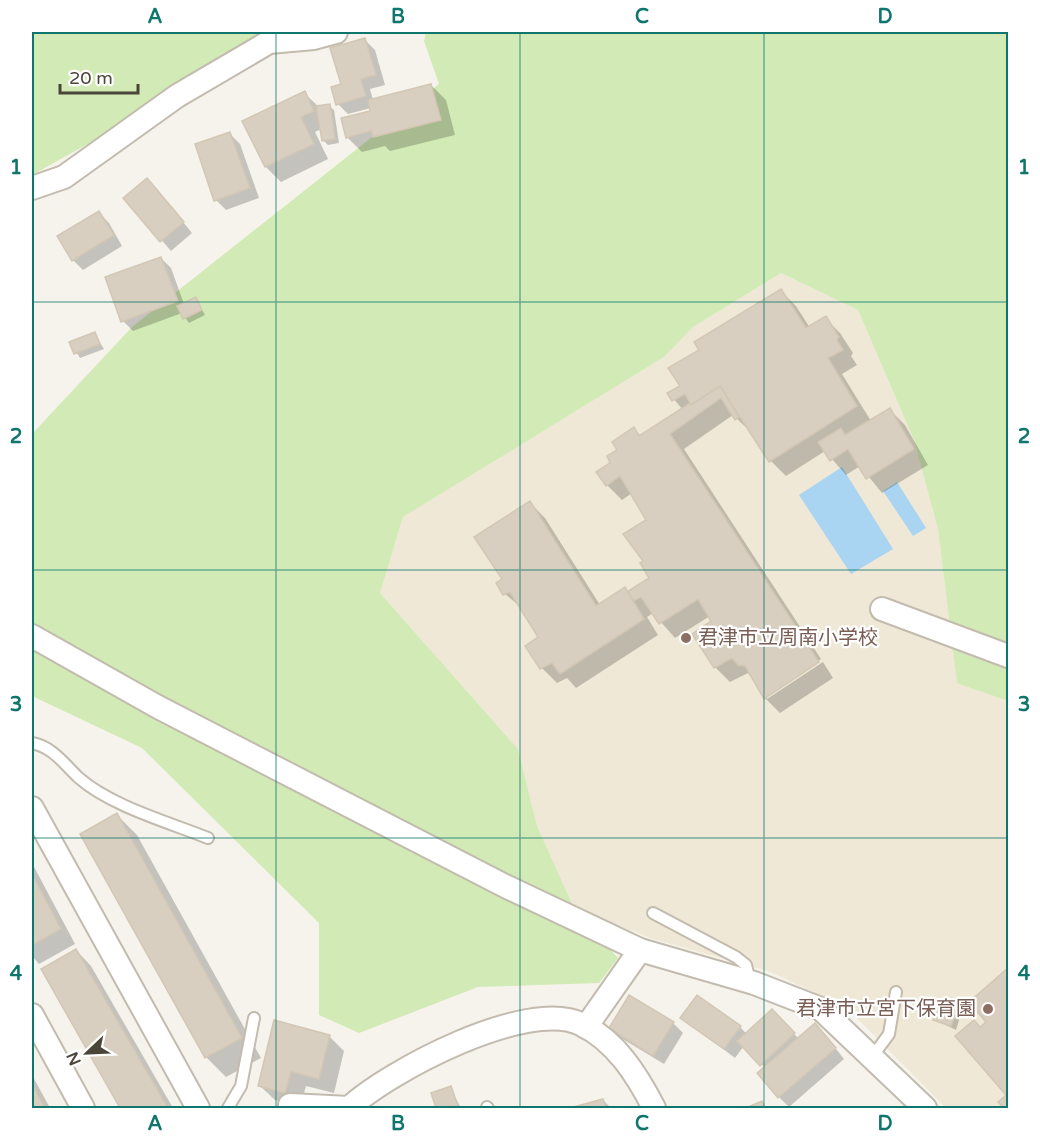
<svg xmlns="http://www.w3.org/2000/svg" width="1040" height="1140" viewBox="0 0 1040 1140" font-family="'Varela Round','Noto Sans JP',sans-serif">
  <rect width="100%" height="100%" fill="#f6f3ec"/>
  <path fill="#efe8d6" d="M781,273L858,310L914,440L938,529L957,682L1008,701V1108H946L848,1009L771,972L653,939L574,908L537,826L518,749L380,593L403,517L664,357L693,327Z"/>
  <g fill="#d2eab5">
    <path d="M32,32H270L199,82L32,175Z"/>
    <path d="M426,32H1008V701L957,683L938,529L914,440L858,310L781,273L693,327L664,357L403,517L380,593L518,749L537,826L574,908L618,958L599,983L478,987L359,1033L319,1015V923L142,748L32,696V434L132,327L439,84L424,41Z"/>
  </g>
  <g fill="#a9d4f2">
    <path d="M842,467L893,549L851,574L799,495Z"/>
    <path d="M897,482L926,528L913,536L883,491Z"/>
  </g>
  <g fill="#0003">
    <path d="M365,40L375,50L385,85L370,89L373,100L431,85L446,100L455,135L390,151L385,146L362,152L347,137L372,112L371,108L348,114L338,104L343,85Z"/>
    <path d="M304,93L319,107L329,106L334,110L339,143L328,145L323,140L321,129L315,132L328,159L281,182L266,167Z"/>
    <path d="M230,134L240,144L259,198L226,210L216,200Z"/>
    <path d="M157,190L192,233L171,251L125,198Z"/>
    <path d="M99,213L109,223L122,246L83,270L73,260Z"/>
    <path d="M161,258L171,268L184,304L195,298L205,315L189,323L182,313L133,331L123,321Z"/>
    <path d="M781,291L796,306L810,328L825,318L840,333L853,353L851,356L857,365L842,374L871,421L890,410L905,425L928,465L882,493L860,466L846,475L825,451L786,476L771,461L752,433L733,415L684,449L821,659L767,695V699L823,662L833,678L780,713L765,698L748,673L730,682L715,667L713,621L710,616L675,638L653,613L647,617L658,635L576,688L567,678L557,683L542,668L540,637L522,608L505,594L504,579L530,503L545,518L600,605L628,593L651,579L645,561L648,520L632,493L622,500L607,485L612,463L634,429L641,436L682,409L669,393L682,386L701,351Z"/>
    <path d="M94,333L104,349L80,358L71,343Z"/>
    <path d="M117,815L137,835L261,1058L226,1077L206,1057Z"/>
    <path d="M32,863L75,944L39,964L32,956Z"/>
    <path d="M76,950L91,966L173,1108H122L43,969Z"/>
    <path d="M1008,970V1108H1006L1000,1102L1008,1095L957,1036L981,1029L988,1022L971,1003Z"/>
    <path d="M772,1011L799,1039L825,1035L844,1059L789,1107L779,1097L765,1068L744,1046L735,1058L682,1018L740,1027L747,1034Z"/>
    <path d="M956,1012L960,1017L956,1030L935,1020Z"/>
    <path d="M673,1023L683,1033L664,1064L621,1038L611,1028Z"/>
    <path d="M329,1036L344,1051L334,1093L306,1086L300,1107L275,1100L259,1085Z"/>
    <path d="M32,1075L50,1108H32Z"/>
    <path d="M450,1088L461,1108H438L433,1094Z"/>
    <path d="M603,1100L611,1108H575Z"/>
  </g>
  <g fill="#d8cfc1" stroke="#d3c7b4" stroke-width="1.5">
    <path d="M365,38L376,75L361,79L366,96L336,105L331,87L341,84L330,48Z"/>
    <path d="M431,84L441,120L373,137L371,131L346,138L341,118L370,111L368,100Z"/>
    <path d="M305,91L314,111L301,117L314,144L265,167L242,121Z"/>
    <path d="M330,104L335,139L322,141L316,106Z"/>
    <path d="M230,132L250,188L214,201L195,144Z"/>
    <path d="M147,178L184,222L160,242L123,198Z"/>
    <path d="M99,211L114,235L72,261L57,236Z"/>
    <path d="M161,257L178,301L121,322L105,277Z"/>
    <path d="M781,289L806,328L826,316L839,337L837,340L843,350L828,358L857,406L769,462L720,386L691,405L685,394L672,401L667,393L680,386L668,368L699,350L694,342Z"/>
    <path d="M196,297L202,310L183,319L177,306Z"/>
    <path d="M95,332L100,344L74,354L69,342Z"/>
    <path d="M720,386L739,417L735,420L721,398L670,434L819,662L764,699L745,666L738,665L732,658L714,668L692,634L711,621L698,599L659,624L641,597L633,601L627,592L649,578L640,563L643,561L623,534L646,520L620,476L606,486L596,472L610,463L607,456L617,450L612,442L634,427L639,436L690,403L691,405Z"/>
    <path d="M890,408L914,449L866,479L848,449L830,461L818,442L841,428L845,435Z"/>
    <path d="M530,501L596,606L625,587L644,619L560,674L552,663L540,669L525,646L538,637L510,592L503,595L496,583L502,579L474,537Z"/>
    <path d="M117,813L242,1038L205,1058L80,834Z"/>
    <path d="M32,874L61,929L32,945Z"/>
    <path d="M76,949L168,1108H120L41,969Z"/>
    <path d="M1008,968V1108H1004L998,1102L1006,1095L955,1036L974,1020L980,1027L986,1022L969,1002Z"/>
    <path d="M629,995L674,1022L653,1056L609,1028Z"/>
    <path d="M697,995L741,1026L724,1049L680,1018Z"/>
    <path d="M938,1004L957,1011L951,1026L933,1020Z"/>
    <path d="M772,1009L795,1033L760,1066L737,1041Z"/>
    <path d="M274,1020L330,1035L319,1079L291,1072L285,1093L258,1086Z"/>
    <path d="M815,1023L836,1048L778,1098L757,1073Z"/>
    <path d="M32,1084L45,1108H32Z"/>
    <path d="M451,1086L458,1106L436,1108L431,1093Z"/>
    <path d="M603,1099L606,1108H570Z"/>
    <path d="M762,1101L765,1108H746Z"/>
  </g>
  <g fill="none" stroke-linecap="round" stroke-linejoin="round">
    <defs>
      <g id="service">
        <path d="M32,743C53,747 64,764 79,778C111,806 168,822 208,838"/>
        <path d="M653,913L736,957L746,965L750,981"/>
        <path d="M872,1057L889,1034L896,992"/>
        <path d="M487,1107L488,1108"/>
        <path d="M228,1108L241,1086L254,1018"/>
      </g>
      <g id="minor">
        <path d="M32,188L64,177L177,96L269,42L314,38L336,32"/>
        <path d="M882,609L1008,656"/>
        <path d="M32,636L158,707L505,886L640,950L754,983L821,1009L925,1108"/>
        <path d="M32,808L198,1108"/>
        <path d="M32,1015L83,1108"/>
        <path d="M586,1027L640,950"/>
        <path d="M290,1105L349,1108C389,1071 527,998 581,1024C616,1041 637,1075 654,1108"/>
      </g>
    </defs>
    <use href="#service" stroke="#c2bbae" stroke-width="14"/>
    <use href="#minor" stroke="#c2bbae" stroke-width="26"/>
    <use href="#service" stroke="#fff" stroke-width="10"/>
    <use href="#minor" stroke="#fff" stroke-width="22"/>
  </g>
  <path fill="none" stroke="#0f766e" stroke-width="1.5" stroke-opacity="0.55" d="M276,32V1108M520,32V1108M764,32V1108M32,302H1008M32,570H1008M32,838H1008"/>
  <g fill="#8d6e63" stroke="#fff" stroke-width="2">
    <circle cx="686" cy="638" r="6"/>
    <circle cx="988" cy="1009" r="6"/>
  </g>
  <g text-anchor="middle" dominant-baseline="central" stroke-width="4.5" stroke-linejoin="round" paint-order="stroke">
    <g font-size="20" fill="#785e54" stroke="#fff" text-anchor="start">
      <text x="698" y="638">君津市立周南小学校</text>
      <text x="976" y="1009" text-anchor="end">君津市立宮下保育園</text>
    </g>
  </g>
  <rect width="1040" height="1140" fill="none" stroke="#ffffff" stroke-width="66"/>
  <g transform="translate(87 1053) rotate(247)" stroke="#ffffff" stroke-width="4.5" paint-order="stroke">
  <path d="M0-4.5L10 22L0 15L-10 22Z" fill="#4b4439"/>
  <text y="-9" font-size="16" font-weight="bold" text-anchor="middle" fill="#4b4439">N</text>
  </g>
  <path d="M60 84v9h78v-9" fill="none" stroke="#4b4439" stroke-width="3"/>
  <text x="69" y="84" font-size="18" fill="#4b4439" stroke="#ffffff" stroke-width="4.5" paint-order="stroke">20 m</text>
  <rect x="33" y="33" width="974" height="1074" fill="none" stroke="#0f766e" stroke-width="2"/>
  <g font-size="20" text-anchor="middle" font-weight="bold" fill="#0f766e">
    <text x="155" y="23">A</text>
    <text x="398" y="23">B</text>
    <text x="642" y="23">C</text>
    <text x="885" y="23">D</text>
    <text x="16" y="174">1</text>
    <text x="1024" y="174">1</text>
    <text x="16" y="443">2</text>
    <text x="1024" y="443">2</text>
    <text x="16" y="711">3</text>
    <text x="1024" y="711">3</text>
    <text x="16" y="980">4</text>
    <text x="1024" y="980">4</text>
    <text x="155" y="1130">A</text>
    <text x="398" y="1130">B</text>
    <text x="642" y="1130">C</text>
    <text x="885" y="1130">D</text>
  </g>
</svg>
